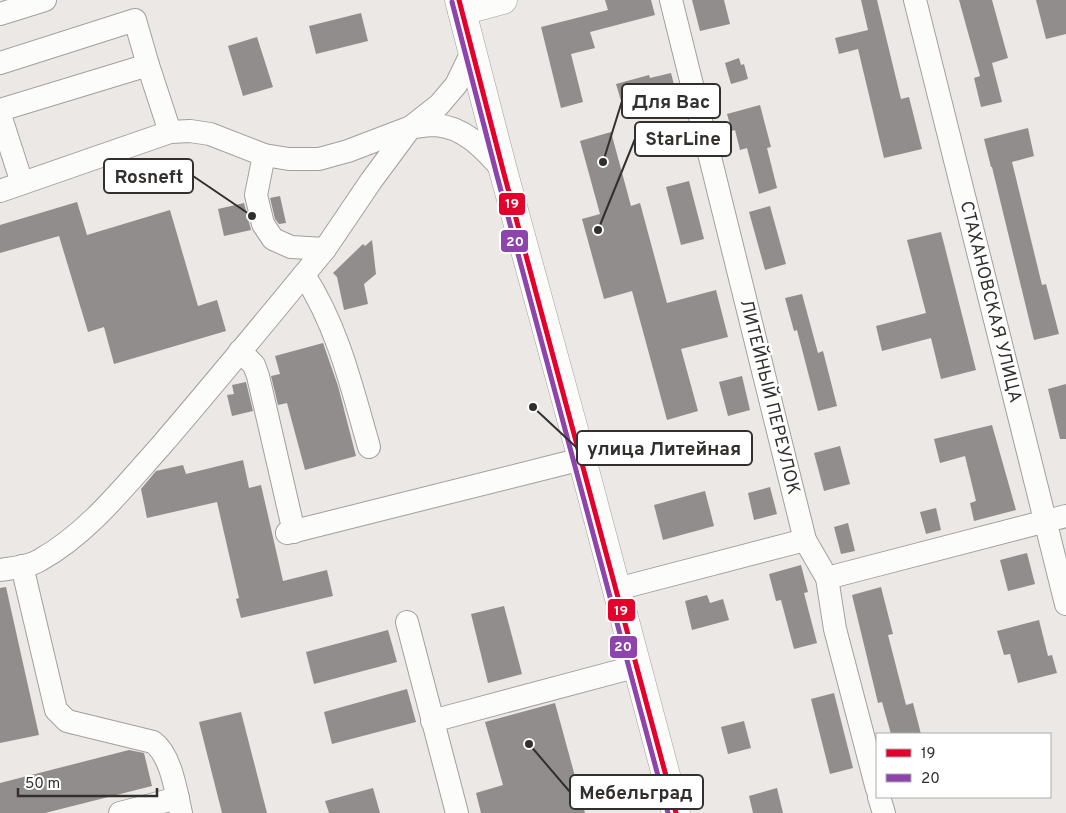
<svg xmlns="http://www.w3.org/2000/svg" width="1066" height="813" viewBox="0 0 1066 813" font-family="Overpass,sans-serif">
  <rect width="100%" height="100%" fill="#ebe8e6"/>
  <g fill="#908d8c">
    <path d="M605,0H651L655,15L590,32L595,48L571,54L583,102L561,108L541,27L608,10Z"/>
    <path d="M692,0H724L730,24L700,31Z"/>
    <path d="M861,0H877L901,99L909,97L922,149L884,158L858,49L839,54L835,38L868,30Z"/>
    <path d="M959,0H992L1008,58L992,63L1002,102L981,107L974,78L980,76Z"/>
    <path d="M1036,0H1066V34L1046,39Z"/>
    <path d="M361,13L368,41L316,54L309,26Z"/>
    <path d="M257,37L273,87L243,96L228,46Z"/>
    <path d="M739,58L741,65L744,64L748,79L731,84L725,63Z"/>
    <path d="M671,73L678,100L649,109L645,94L621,101L616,84L649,75L650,78Z"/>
    <path d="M760,105L771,147L767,148L777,188L759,194L747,148L740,150L735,130L732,131L727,114Z"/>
    <path d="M1028,128L1034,156L1012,162L1042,285L1046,284L1059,334L1034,340L992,167H991L984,139Z"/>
    <path d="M611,132L631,206L640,203L667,303L716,290L728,337L681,349L698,411L667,420L632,291L604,299L582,219L600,214L580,141Z"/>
    <path d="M689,181L704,239L681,245L666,187Z"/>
    <path d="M280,196L286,223L279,224L275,219L270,198Z"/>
    <path d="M77,202L87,235L170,210L198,306L217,300L226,331L114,364L104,327L88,332L59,236L0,253V225Z"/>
    <path d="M244,203L251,230L224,236L218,209Z"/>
    <path d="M770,206L786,264L765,270L749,212Z"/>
    <path d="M941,232L976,370L941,379L931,338L882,351L876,326L926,313L907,240Z"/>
    <path d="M372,240L376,274L364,284L368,304L344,310L337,277L333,273L363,244L365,246Z"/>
    <path d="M802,294L818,353L823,351L837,406L818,411L797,330L794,331L785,298Z"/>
    <path d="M323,343L338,386L356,456L305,470L287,403L278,405L271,376L280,374L275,356Z"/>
    <path d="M742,376L750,410L728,416L719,382Z"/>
    <path d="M246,382L253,411L232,416L227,395L234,394L232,385Z"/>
    <path d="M1066,384V439H1060L1048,389Z"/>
    <path d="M992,425L1016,510L974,521L970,503L976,501L965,456L940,463L934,439Z"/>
    <path d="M840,446L850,484L824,491L814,453Z"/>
    <path d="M243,460L249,488L261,485L283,581L327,570L333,596L241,618L236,599L239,598L217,502L147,518L141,489L156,471L183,465L186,474Z"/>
    <path d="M770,487L777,514L754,520L748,493Z"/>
    <path d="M705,491L714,526L663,540L654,505Z"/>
    <path d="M936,508L941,530L926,534L920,512Z"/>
    <path d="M848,523L855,551L841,554L834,527Z"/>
    <path d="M1027,553L1035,584L1008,591L1000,560Z"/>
    <path d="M801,565L808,592L804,593L817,643L794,649L781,600L776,601L769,574Z"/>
    <path d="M6,587L39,735L0,743V588Z"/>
    <path d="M881,587L893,634L888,635L906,705L913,703L921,734H891L882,702L878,703L852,595Z"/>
    <path d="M707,595L710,603L723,599L729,620L692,630L685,601Z"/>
    <path d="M504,606L522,674L488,683L471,614Z"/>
    <path d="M1039,620L1048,656L1052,655L1057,673L1018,683L1010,654L1004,655L997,631Z"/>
    <path d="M388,630L397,662L314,684L306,652Z"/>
    <path d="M407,689L416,722L332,744L324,712Z"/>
    <path d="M834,693L853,768L830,774L811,699Z"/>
    <path d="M555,703L585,813H481L476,793L503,785L485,722Z"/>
    <path d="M241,712L267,813H222L199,722Z"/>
    <path d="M744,721L751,748L728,754L721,727Z"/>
    <path d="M129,750L144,753L152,786L45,813H0V783Z"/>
    <path d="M373,788L380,813H329L325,801Z"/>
    <path d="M777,788L783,813H753L749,796Z"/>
  </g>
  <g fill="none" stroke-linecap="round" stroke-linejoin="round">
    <defs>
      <g id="minor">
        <path d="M671,0L805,540L827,578L835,629L877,789"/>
        <path d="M915,0L1066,604"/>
        <path d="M0,14L45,0"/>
        <path d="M0,63L135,20L148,65"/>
        <path d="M0,110L148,65L170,132"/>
        <path d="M0,115L22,183"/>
        <path d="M264,155L256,195L263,224L273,239L291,247L325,249L371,181L411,127C418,127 427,125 435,125C465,127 484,149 503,170"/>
        <path d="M0,191L170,132L190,131L210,134L264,155L289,159H319L348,151L411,127L439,105L456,85L472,52"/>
        <path d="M304,275C338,327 352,388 369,447"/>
        <path d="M240,351L254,365L258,376L294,532"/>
        <path d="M287,533L582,459"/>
        <path d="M22,566L56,710L67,721L153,742C171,755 176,791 181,813"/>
        <path d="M0,570C13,568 29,567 40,560C88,533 123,488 159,448C215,383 270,316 325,249"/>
        <path d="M827,578L1066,516"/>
        <path d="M617,589L805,540"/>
        <path d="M407,622L457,813"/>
        <path d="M432,721L638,666"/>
        <path d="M879,797L884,813"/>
        <path d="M120,813L178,798"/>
      </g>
      <g id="major">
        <path d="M459,0L503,170L582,459L676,813"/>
        <path d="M462,11L503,0"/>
      </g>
    </defs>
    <use href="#minor" stroke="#a29f9d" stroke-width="24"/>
    <use href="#major" stroke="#a29f9d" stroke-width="29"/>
    <use href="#minor" stroke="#fcfcfb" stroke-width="22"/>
    <use href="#major" stroke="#fcfcfb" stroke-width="28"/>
    <defs>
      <path id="bus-1" d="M459,0L503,170L676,813"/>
      <path id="bus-2" d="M452,2L496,172L668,813"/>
    </defs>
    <use href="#bus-1" stroke="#fff" stroke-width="9"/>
    <use href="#bus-2" stroke="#fff" stroke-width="9"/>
    <use href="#bus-1" stroke="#e4002b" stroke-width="5"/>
    <use href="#bus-2" stroke="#8e44ad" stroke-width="5"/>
  </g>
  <g text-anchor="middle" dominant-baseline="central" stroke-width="5" stroke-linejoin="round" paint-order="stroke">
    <g font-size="18" fill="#32302e" stroke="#fff">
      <text transform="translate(990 302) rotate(76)">СТАХАНОВСКАЯ УЛИЦА</text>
      <text transform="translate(769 397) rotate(76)">ЛИТЕЙНЫЙ ПЕРЕУЛОК</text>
    </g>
  </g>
  <path fill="none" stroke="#32302e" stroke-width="2" d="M603 162L622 101M598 230L635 139M252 216L193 176M533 407L577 448M529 744L570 792"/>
  <g fill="#32302e" stroke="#fff" stroke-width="2">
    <circle cx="603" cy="162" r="5"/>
    <circle cx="598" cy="230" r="5"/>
    <circle cx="252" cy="216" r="5"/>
    <circle cx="533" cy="407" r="5"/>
    <circle cx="529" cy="744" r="5"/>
  </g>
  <g fill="#fff" stroke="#32302e" stroke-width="2">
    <rect x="622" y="84" width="98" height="34" rx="5"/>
    <rect x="635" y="122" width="96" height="34" rx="5"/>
    <rect x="104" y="159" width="89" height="34" rx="5"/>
    <rect x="577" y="431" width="175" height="34" rx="5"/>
    <rect x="570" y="775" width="133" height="34" rx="5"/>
  </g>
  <g font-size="19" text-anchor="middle" font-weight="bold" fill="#32302e">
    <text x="671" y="108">Для Вас</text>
    <text x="683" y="145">StarLine</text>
    <text x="149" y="183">Rosneft</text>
    <text x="664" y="455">улица Литейная</text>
    <text x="636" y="799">Мебельград</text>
  </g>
  <g stroke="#fff" stroke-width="2">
    <rect x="498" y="192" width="28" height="24" rx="5" fill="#e4002b"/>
    <rect x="500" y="229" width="29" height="24" rx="5" fill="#8e44ad"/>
    <rect x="607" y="598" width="29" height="24" rx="5" fill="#e4002b"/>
    <rect x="609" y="635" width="29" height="24" rx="5" fill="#8e44ad"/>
  </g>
  <g font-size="14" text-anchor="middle" font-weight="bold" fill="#fff">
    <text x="512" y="208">19</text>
    <text x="515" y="246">20</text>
    <text x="621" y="615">19</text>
    <text x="623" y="651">20</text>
  </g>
  <rect x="876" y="733" width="175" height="65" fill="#ffffff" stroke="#adacab"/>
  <rect x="886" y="749" width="25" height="8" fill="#e4002b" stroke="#adacab"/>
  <text x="921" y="758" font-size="15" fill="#32302e">19</text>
  <rect x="886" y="774" width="25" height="8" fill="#8e44ad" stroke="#adacab"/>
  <text x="921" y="783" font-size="15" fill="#32302e">20</text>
  <path d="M18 788v8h139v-8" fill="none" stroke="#32302e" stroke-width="2.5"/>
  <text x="25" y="788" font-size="15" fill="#32302e" stroke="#ffffff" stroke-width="4" paint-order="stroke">50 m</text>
</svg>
